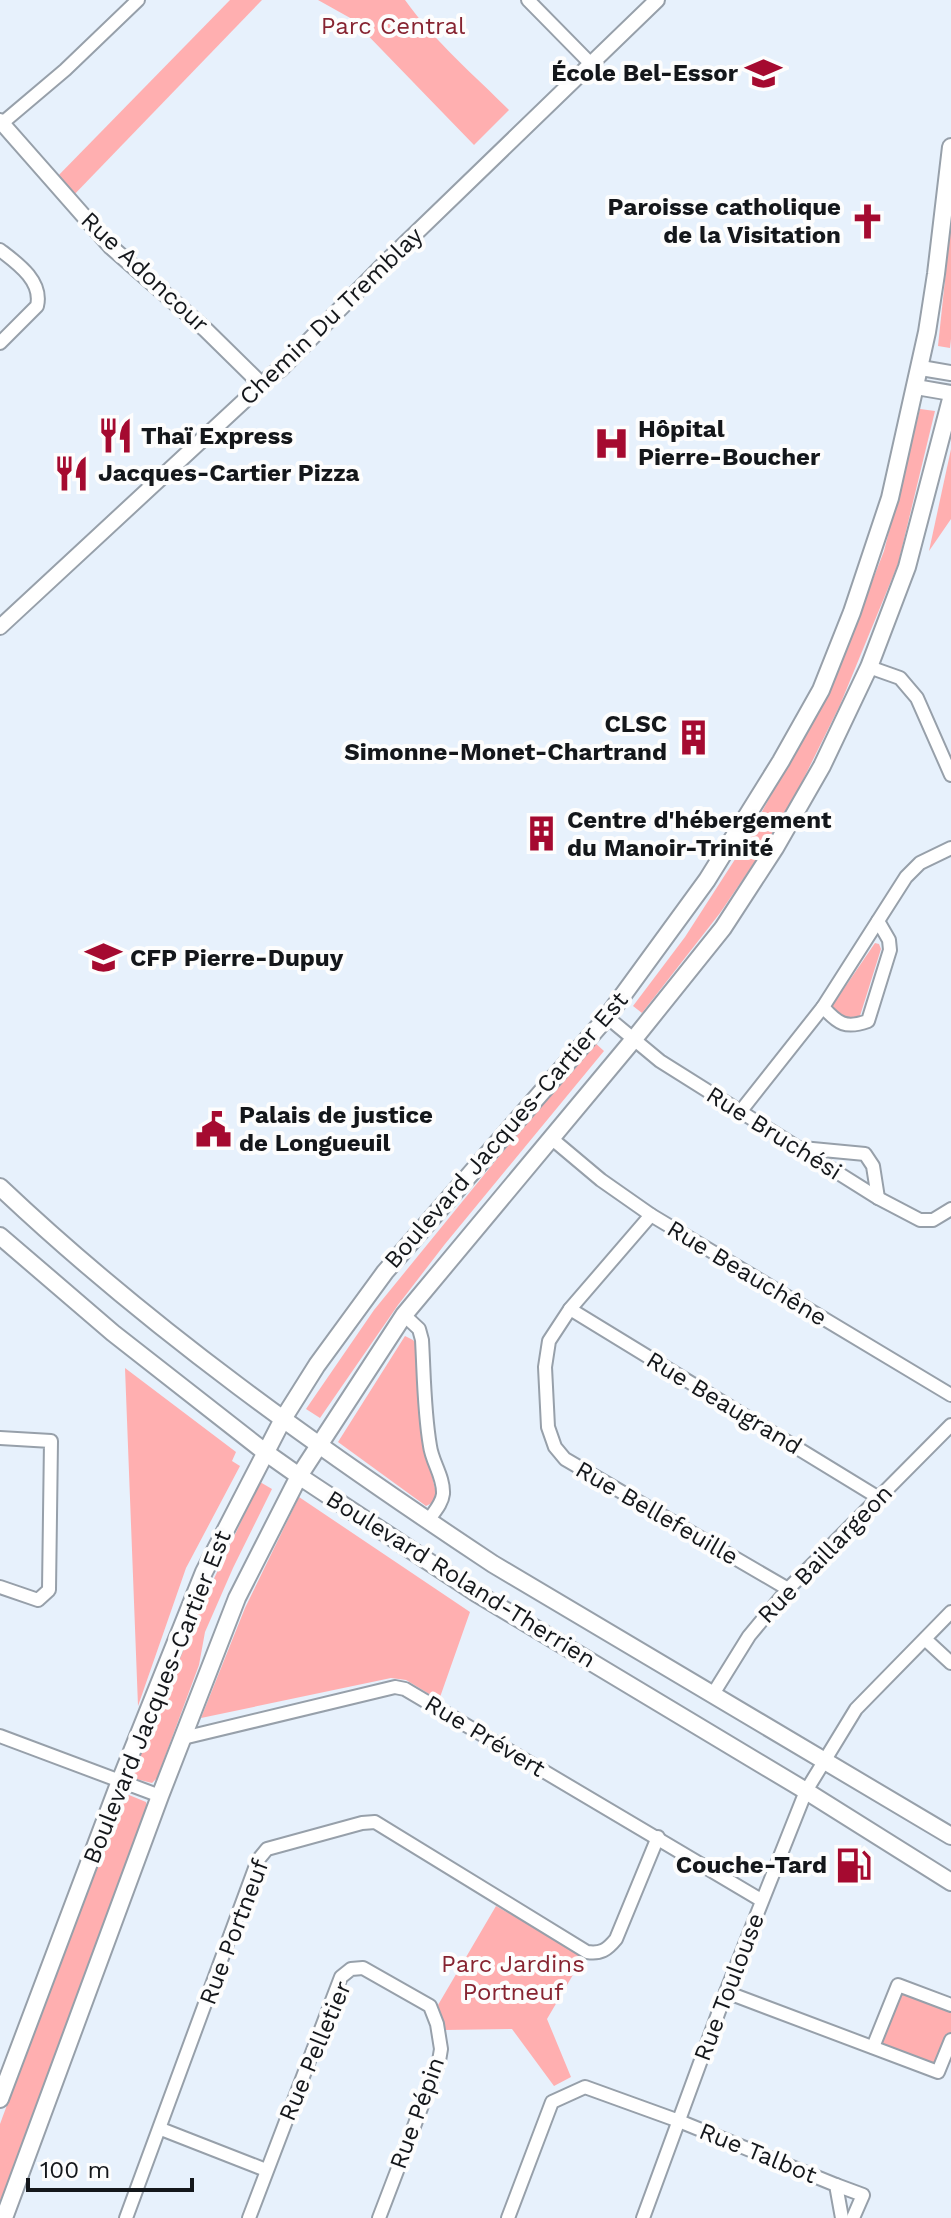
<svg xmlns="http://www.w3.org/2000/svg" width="951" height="2218" viewBox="0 0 951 2218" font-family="'Work Sans',sans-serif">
  <rect width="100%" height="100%" fill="#e7f1fc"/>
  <g fill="#ffafb0">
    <path d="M230,0H262L69,200L53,181Z"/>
    <path d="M318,0H405C434,41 474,75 509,110L474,145L352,19Z"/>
    <path d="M951,223V339L950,348L938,346Z"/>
    <path d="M920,409L935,411L898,564L840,705L799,788L758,857L720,913L642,1013L633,1006L685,937L741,850L823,700L844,654L884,551Z"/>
    <path d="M951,449V519L929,551Z"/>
    <path d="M875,943L879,944L881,949L859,1019H842L830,1009Z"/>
    <path d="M593,1041L604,1051L445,1244L398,1305L320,1418L306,1409L374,1310Z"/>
    <path d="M405,1336L413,1340L417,1345L423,1442L437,1496L432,1503L426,1506L338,1442Z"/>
    <path d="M125,1368L236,1452L232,1461L240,1466L186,1568L138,1706Z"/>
    <path d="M260,1482L272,1489L233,1568L205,1632L199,1665L157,1778L152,1783L136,1779L133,1772L189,1631Z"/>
    <path d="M299,1497L470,1612L439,1700L406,1680L391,1678L201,1718L245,1608Z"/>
    <path d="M129,1795L146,1802L148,1810L0,2204V2124L117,1807Z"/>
    <path d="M496,1906L584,1956L547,2019L571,2077L554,2086L512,2029L445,2030L438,2005Z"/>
    <path d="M900,1989L951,2009V2032L936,2068L877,2045Z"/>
  </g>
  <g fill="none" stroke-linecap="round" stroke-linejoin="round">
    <defs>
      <g id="minor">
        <path d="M528,0L590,63"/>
        <path d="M0,125L65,70L138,0"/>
        <path d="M0,250C17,263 43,281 37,306L0,343"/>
        <path d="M869,667L900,678L917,698L951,775"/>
        <path d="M823,1007C838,1024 846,1029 868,1021L890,950L889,940L878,921"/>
        <path d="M607,1017L660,1061L878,1198L920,1220H933L951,1209"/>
        <path d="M740,1112L823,1007L906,877L920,863L951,848"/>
        <path d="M551,1138L601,1180L651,1215L951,1395"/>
        <path d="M802,1148L865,1154L873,1166L878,1198"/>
        <path d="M651,1215L570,1309L549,1341L545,1367L548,1427L555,1447L565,1459L788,1589"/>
        <path d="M570,1309L879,1498"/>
        <path d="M404,1315L419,1329L422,1340C424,1375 424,1411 430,1446C432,1462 444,1477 443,1494C442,1504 433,1513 428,1521"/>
        <path d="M0,1438L51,1441L49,1590L38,1600L0,1587"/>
        <path d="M925,1639L951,1663"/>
        <path d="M713,1694L749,1636L788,1589L951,1425"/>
        <path d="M0,1736L160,1796"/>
        <path d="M183,1738L395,1687L405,1689L761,1900"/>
        <path d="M726,1992L938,2072L951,2040"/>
        <path d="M873,2047L898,1985L951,2005"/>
        <path d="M161,2129L266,2170"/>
        <path d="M836,2185L863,2195L853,2218"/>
        <path d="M126,2218L258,1860L267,1849L362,1823L375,1822L587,1952C601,1954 607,1950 616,1939L658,1837"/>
        <path d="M249,2218L341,1977L351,1969L363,1968L430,2006L437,2024L441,2049L439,2061L379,2218"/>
        <path d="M508,2218L552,2102L585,2087L679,2121L836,2185L842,2218"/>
        <path d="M643,2218L726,1992L806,1791L856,1709L951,1612"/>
      </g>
      <g id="tertiary">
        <path d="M0,121L111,247L206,330L262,385"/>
        <path d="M921,368L951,373"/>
        <path d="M916,387L951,393"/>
        <path d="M0,627L273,374L281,369L386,262L657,0"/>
      </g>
      <g id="secondary">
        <path d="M0,1187C150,1329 321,1450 493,1564L951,1836"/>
        <path d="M0,1236L113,1333L265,1452L299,1476L476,1593L806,1791L951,1882"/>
        <path d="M0,2099L120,1781L204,1572L283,1419L317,1365L385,1272L607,1017L707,880L781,761L821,690L852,612L890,498L927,332L936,274L951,147"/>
        <path d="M4,2218L160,1796L237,1598L299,1476L404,1315L634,1039L723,928L775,848L822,766L869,667L907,567L951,399"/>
      </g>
    </defs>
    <use href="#minor" stroke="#97a0aa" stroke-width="16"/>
    <use href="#tertiary" stroke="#97a0aa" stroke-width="18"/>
    <use href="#secondary" stroke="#97a0aa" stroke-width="20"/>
    <use href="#minor" stroke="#fff" stroke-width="12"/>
    <use href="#tertiary" stroke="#fff" stroke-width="14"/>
    <use href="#secondary" stroke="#fff" stroke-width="16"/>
  </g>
  <defs>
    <symbol id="school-bare" viewBox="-9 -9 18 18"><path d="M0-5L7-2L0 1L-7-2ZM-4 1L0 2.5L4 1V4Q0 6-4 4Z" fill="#a50a30" stroke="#fdfdfd" stroke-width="2.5" paint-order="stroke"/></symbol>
    <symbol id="church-bare" viewBox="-9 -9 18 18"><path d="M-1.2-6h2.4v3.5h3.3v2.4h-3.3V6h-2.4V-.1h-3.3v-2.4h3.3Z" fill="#a50a30" stroke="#fdfdfd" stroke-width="2.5" paint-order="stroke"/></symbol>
    <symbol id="restaurant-bare" viewBox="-9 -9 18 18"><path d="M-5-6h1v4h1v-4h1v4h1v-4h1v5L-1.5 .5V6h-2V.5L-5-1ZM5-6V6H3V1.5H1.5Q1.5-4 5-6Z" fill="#a50a30" stroke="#fdfdfd" stroke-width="2.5" paint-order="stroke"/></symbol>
    <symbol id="hospital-bare" viewBox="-9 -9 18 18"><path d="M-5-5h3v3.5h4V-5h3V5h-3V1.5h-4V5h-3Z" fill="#a50a30" stroke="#fdfdfd" stroke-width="2.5" paint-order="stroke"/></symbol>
    <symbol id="building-bare" viewBox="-9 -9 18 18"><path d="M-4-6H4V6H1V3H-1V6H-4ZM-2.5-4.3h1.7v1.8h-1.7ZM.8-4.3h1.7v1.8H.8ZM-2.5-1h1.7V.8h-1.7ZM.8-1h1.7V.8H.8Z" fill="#a50a30" stroke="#fdfdfd" stroke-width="2.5" paint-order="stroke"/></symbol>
    <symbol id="university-bare" viewBox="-9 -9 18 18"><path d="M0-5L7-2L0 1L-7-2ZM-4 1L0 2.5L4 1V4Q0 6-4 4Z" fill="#a50a30" stroke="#fdfdfd" stroke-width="2.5" paint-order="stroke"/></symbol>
    <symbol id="civic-bare" viewBox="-9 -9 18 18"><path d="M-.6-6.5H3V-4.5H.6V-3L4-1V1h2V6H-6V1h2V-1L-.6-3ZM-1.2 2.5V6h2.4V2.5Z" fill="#a50a30" stroke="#fdfdfd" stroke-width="2.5" paint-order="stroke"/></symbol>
    <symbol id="fuel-bare" viewBox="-9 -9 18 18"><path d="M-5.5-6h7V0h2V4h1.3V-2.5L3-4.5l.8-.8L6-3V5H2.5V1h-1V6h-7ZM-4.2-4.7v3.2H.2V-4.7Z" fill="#a50a30" stroke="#fdfdfd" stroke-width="2.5" paint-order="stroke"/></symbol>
  </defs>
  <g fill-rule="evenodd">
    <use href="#school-bare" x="738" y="48" width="51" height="51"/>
    <use href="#church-bare" x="842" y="196" width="51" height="51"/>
    <use href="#restaurant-bare" x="90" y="410" width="51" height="51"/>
    <use href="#hospital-bare" x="586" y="418" width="51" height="51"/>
    <use href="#restaurant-bare" x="46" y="448" width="51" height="51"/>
    <use href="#building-bare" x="668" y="712" width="51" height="51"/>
    <use href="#building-bare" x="516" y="808" width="51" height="51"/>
    <use href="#university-bare" x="78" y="932" width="51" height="51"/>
    <use href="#civic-bare" x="188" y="1104" width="51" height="51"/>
    <use href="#fuel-bare" x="828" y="1840" width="51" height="51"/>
  </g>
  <g text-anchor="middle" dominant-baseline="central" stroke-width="8" stroke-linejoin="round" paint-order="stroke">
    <g font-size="24" fill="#872431" stroke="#fdfdfd">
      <text x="393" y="26">Parc Central</text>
      <text x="513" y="1964">Parc Jardins<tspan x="513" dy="28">Portneuf</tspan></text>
    </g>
    <g font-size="24" font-weight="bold" fill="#14171b" stroke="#fdfdfd" text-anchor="start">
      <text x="738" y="73" text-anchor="end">École Bel-Essor</text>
      <text x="841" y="207" text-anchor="end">Paroisse catholique<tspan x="841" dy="28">de la Visitation</tspan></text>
      <text x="638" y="429">Hôpital<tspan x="638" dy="28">Pierre-Boucher</tspan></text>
      <text x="141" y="436">Thaï Express</text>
      <text x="98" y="473">Jacques-Cartier Pizza</text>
      <text x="667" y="724" text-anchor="end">CLSC<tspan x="667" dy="28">Simonne-Monet-Chartrand</tspan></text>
      <text x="567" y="820">Centre d'hébergement<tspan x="567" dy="28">du Manoir-Trinité</tspan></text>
      <text x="130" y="958">CFP Pierre-Dupuy</text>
      <text x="239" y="1115">Palais de justice<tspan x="239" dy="28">de Longueuil</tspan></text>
      <text x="827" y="1865" text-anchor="end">Couche-Tard</text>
    </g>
    <g font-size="24" fill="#14171b" stroke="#fdfdfd">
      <text transform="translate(145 272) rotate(43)">Rue Adoncour</text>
      <text transform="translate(331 316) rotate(-44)">Chemin Du Tremblay</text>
      <text transform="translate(506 1130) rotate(-49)">Boulevard Jacques-Cartier Est</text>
      <text transform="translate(774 1133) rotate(32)">Rue Bruchési</text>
      <text transform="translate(747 1273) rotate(31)">Rue Beauchêne</text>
      <text transform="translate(724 1403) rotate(31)">Rue Beaugrand</text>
      <text transform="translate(657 1513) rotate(30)">Rue Bellefeuille</text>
      <text transform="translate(825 1554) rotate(-46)">Rue Baillargeon</text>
      <text transform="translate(461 1579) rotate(32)">Boulevard Roland-Therrien</text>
      <text transform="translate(157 1697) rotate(-68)">Boulevard Jacques-Cartier Est</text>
      <text transform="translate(485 1736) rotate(31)">Rue Prévert</text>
      <text transform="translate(234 1932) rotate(-69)">Rue Portneuf</text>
      <text transform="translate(729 1987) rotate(-69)">Rue Toulouse</text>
      <text transform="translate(315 2051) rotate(-67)">Rue Pelletier</text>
      <text transform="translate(417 2113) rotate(-70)">Rue Pépin</text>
      <text transform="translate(758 2153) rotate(22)">Rue Talbot</text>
    </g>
  </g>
  <path d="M28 2178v12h164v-12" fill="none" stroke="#14171b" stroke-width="4"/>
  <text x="40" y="2178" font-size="24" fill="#14171b" stroke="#fdfdfd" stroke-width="6" paint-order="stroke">100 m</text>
</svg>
